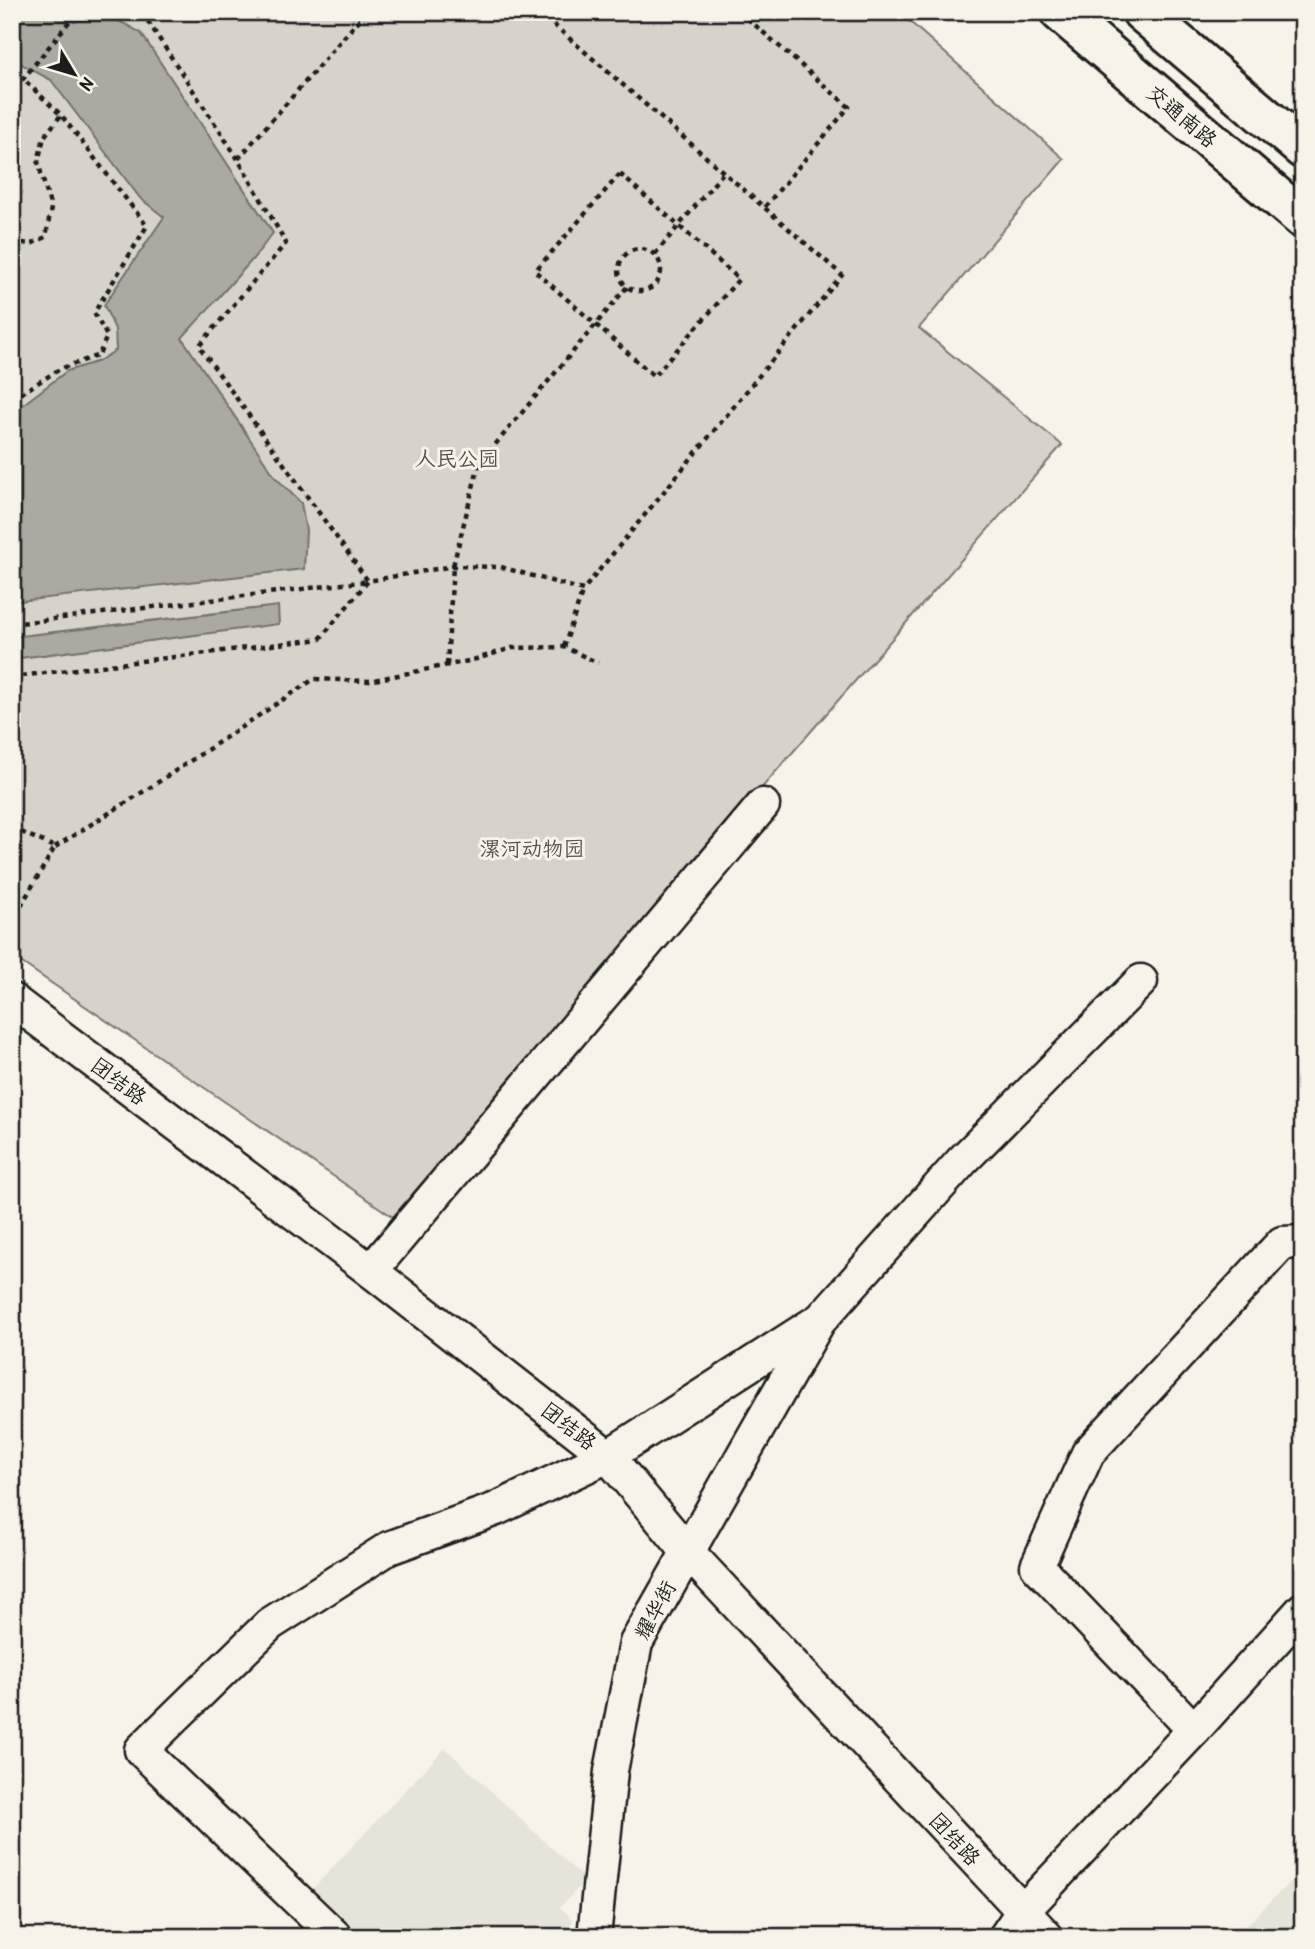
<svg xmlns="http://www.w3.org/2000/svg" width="1315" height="1949" viewBox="0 0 1315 1949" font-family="'Patrick Hand','LXGW WenKai TC',sans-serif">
  <rect width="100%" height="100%" fill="#f7f3e8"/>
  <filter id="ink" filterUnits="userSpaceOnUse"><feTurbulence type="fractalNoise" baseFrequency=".0143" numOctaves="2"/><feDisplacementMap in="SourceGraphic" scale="14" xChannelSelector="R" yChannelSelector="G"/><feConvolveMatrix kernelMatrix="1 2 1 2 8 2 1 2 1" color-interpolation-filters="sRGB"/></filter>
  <g filter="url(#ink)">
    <g fill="#e6e3d9">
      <path d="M445,1748L586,1880L560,1907L574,1921L558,1937H351L307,1895Z"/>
      <path d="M1303,1869V1937H1235Z"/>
    </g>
    <path fill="#d7d3cb" stroke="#7a7874" stroke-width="2" d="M12,12H899L1064,159L919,328L1062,445L778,769L393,1217L12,956Z"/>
    <g fill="#aca9a2" stroke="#72716c" stroke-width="2">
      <path d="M12,12H65L74,22C105,10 115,18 141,33L273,233L252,260L182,338L276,478L301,503L306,531L304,569L12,602V413L67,371L99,361L116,350L115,329L104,305L164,217L140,198L51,80L16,61L12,62Z"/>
      <path d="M278,606L279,624L12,659V637Z"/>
    </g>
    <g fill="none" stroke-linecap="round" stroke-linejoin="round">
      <defs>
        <g id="street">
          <path d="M12,1000L371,1271L608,1456L687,1551L1047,1937"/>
          <path d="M371,1271L763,805"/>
          <path d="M1194,1730L1037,1566L1088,1453L1282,1243L1303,1242"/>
          <path d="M336,1937L141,1750L270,1624L389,1548L496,1509L608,1456L821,1319L962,1161L1141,981"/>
          <path d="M594,1937L611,1771L636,1643L818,1323"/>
          <path d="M1005,1937L1022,1912L1194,1730L1303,1609"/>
        </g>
        <g id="secondary">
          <path d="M1060,12L1303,219"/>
          <path d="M1142,12L1303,149"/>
        </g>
      </defs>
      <use href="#street" stroke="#1c1c1c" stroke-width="37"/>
      <use href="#secondary" stroke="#1c1c1c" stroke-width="44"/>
      <g stroke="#1c1c1c" stroke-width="4.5" stroke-dasharray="5 5" stroke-linecap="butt">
        <path d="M131,12L145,17L238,159"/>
        <path d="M740,12L849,107L763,209"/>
        <path d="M12,82L23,79L77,12"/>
        <path d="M620,174L739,279L654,376L535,271Z"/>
        <path d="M12,242L31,244L46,237L51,208L38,162L44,137L61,115"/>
        <circle cx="640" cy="270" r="21"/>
        <path d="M655,254L723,173"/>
        <path d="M12,399L60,369L99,355L107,336L94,313L147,226L61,115L23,79"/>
        <path d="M12,624L368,581L199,346L286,243L238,159L366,12"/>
        <path d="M564,647L583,590"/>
        <path d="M447,665L453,566L479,464L627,287"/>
        <path d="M12,677L320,639L368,581L453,566L501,567L583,590L842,275L539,12"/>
        <path d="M12,828L55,847L12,921"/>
        <path d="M55,847L154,785L314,679L369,681L473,660L512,648L564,647L598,663"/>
      </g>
      <use href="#street" stroke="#f7f3e8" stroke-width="32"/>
      <use href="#secondary" stroke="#f7f3e8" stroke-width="38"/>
    </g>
  </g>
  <g text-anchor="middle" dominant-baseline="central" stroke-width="6" stroke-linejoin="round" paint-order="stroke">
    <g font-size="21" fill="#1c1c1c" stroke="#f7f3e8">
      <text transform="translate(1182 116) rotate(40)">交通南路</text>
      <text transform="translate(119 1081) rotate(37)">团结路</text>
      <text transform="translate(569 1426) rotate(38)">团结路</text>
      <text transform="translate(655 1610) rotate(-62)">耀华街</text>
      <text transform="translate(955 1839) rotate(47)">团结路</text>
    </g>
    <g font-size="21" fill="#545351" stroke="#f7f3e8">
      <text x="457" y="458">人民公园</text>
      <text x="532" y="848">漯河动物园</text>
    </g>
  </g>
  <rect width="1315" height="1949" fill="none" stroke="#f7f3e8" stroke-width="42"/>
  <rect x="21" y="21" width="1273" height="1907" fill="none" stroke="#1c1c1c" stroke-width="2.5" filter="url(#ink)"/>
  <g transform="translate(74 74) rotate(128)" stroke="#f7f3e8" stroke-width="5" paint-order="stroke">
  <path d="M0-5L12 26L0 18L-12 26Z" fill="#1c1c1c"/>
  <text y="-10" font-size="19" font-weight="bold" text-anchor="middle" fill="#1c1c1c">N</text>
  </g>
</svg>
